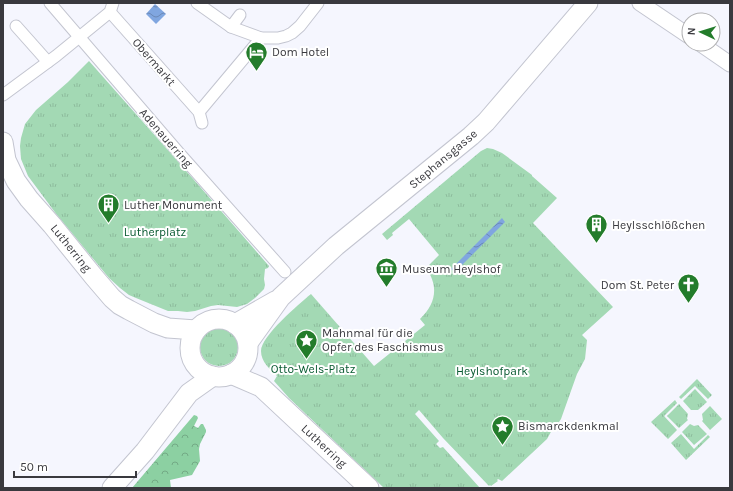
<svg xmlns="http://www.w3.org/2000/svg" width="733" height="491" viewBox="0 0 733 491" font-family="Karla,sans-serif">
  <defs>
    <pattern id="grass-tufts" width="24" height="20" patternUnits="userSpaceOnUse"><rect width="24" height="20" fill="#a3d9b4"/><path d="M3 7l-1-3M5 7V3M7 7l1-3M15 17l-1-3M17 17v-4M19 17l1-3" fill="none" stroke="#8dbb9c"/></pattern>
    <pattern id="forest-crowns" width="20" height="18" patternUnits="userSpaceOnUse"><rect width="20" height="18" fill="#8cd0a2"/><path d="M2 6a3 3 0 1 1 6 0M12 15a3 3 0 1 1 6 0" fill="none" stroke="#73aa85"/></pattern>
    <pattern id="water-waves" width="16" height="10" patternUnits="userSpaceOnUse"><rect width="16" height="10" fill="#80a6e0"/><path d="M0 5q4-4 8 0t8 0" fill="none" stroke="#6a88b7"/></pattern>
  </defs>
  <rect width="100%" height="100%" fill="#f5f6fe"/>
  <g fill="url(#grass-tufts)">
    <path d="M89,61L174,157L269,266L268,268L265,269L264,279L265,285L264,289L255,298L247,304L237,307L218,305L211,306L195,311L187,312L178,311H168L136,298L129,295L120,288L109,278L57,215L28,176L21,159L20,146L21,138L25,124L36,110L68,82Z"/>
    <path d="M487,148L493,149L502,153L532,175V176L557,198L533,223L613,307L582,335L587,340L585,359L577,374L561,419L559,422L560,424L555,432L552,430L547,439L502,481L498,479L497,480L498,481L491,486L490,485L489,486L443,438L419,410L415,414L439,441L436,444L440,448L443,447L480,488H384L289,398L274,381L277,376C270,369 261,362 261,351C261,336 299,304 311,294L374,366L389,354L425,325L420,319C436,304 439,286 426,268L439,255L409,219L392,233L393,235L387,240L382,234L481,151Z"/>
    <circle cx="219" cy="347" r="19"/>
    <path d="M697,379L712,395L708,399L695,386L681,399L679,397Z"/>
    <path d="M695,389L707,402L698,410H691L683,401Z"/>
    <path d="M675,400L677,403L664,416L677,430L668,439L651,422Z"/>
    <path d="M679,404L688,414L687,419L688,420L679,428L667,416Z"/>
    <path d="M710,406L722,419L710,430L702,421L703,420L702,414Z"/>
    <path d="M690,424L694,426L698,425L707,434L694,445L682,432Z"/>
    <path d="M681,434L694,449L708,435L710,437L686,460L671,443Z"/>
  </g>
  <path fill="url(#forest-crowns)" d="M194,415L197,416L198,418L194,426L198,428L201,424H203L206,430V432L200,444L199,449L200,461L192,475L170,480L171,488H132Z"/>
  <g fill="url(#water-waves)">
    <path d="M155,4L166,14L156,24L146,14Z"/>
    <path d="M502,218L505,222L455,272L451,269Z"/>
  </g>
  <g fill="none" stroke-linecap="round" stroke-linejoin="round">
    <defs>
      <g id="pedestrian">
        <path d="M50,3L180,154L285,272"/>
        <path d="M197,3L231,27L261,38H278L286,36L292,33L300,26L318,3"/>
        <path d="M110,12L199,112L202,123"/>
        <path d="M16,26L48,62"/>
        <path d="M231,27L240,15"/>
        <path d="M3,95L56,56L110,12L113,3"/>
        <path d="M199,112L261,38"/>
      </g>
      <g id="minor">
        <path d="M640,3L689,36"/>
        <path d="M701,44L730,64"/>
      </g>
      <g id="tertiary">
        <path d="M3,142L6,160L16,181L29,199L52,225L94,277L112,298L120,305L129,310L154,323L168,328L196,330"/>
        <circle cx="219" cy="348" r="29"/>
        <path d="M235,324L275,301"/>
        <path d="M248,343L281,297L336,246L471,136L486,122L588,3"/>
        <path d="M231,374L261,387L369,488"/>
        <path d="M112,488L145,451L189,393L213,376"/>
      </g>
    </defs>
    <use href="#pedestrian" stroke="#c3c5d0" stroke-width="13"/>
    <use href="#minor" stroke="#c3c5d0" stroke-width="17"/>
    <use href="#tertiary" stroke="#c3c5d0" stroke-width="21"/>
    <use href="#pedestrian" stroke="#fff" stroke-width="11"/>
    <use href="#minor" stroke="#fff" stroke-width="15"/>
    <use href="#tertiary" stroke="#fff" stroke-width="19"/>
  </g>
  <defs>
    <symbol id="hotel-pin" viewBox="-11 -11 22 30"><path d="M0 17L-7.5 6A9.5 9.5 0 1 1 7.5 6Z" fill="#237c2b" stroke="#fff"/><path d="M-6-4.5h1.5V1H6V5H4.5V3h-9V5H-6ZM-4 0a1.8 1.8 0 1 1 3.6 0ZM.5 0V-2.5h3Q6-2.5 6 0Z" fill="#fff"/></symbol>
    <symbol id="building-pin" viewBox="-11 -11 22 30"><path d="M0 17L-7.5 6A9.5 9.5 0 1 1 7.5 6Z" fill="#237c2b" stroke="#fff"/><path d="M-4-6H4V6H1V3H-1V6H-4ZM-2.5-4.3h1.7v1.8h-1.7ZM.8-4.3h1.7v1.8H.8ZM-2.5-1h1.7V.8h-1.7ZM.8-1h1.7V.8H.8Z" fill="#fff"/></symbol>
    <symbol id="museum-pin" viewBox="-11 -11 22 30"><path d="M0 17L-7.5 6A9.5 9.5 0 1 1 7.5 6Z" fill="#237c2b" stroke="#fff"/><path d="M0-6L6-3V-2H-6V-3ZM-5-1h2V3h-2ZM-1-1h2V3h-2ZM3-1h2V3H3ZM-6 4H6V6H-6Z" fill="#fff"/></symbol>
    <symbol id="church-pin" viewBox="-11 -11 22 30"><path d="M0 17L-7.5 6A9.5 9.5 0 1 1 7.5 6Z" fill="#237c2b" stroke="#fff"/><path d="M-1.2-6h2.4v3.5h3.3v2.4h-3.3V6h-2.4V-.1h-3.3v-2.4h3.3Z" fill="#fff"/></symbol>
    <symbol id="sight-pin" viewBox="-11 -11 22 30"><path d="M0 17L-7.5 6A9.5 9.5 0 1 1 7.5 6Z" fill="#237c2b" stroke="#fff"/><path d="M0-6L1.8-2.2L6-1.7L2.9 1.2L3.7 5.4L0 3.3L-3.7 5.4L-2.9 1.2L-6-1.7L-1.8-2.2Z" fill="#fff"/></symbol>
  </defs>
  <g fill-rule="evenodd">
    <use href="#hotel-pin" x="244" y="40" width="25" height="34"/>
    <use href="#building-pin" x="96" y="192" width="25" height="34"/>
    <use href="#building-pin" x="584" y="212" width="25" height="34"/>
    <use href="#museum-pin" x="374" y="256" width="25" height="34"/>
    <use href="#church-pin" x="676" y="272" width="25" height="34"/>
    <use href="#sight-pin" x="294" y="328" width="25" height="34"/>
    <use href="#sight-pin" x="490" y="414" width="25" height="34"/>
  </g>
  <g text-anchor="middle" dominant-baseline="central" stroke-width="4" stroke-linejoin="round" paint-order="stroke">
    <g font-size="12" fill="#39393e" stroke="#fff" text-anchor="start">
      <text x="272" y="52">Dom Hotel</text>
      <text x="124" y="205">Luther Monument</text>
      <text x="612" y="225">Heylsschlößchen</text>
      <text x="402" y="269">Museum Heylshof</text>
      <text x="674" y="285" text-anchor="end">Dom St. Peter</text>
      <text x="322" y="333">Mahnmal für die<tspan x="322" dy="14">Opfer des Faschismus</tspan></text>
      <text x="518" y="426">Bismarckdenkmal</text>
    </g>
    <g font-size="12" fill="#39393e" stroke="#fff">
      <text transform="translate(154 62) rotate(49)">Obermarkt</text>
      <text transform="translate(166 138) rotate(49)">Adenauerring</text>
      <text transform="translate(443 159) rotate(-40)">Stephansgasse</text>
      <text transform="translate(71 248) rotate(51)">Lutherring</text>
      <text transform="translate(324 446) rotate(43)">Lutherring</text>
    </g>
    <g font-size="12" fill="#085a31" stroke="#fff">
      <text x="155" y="232">Lutherplatz</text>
      <text x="313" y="369">Otto-Wels-Platz</text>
      <text x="492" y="371">Heylshofpark</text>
    </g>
  </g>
  <rect width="733" height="491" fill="none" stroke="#39393e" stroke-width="8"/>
  <g transform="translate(701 32) rotate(274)"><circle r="19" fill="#ffffff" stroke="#b0b0b2"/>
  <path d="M0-3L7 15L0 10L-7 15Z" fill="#237c2b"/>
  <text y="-6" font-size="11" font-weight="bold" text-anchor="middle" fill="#39393e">N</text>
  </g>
  <path d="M14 471v6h122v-6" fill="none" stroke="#39393e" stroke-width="2"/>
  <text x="20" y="471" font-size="12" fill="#39393e" stroke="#ffffff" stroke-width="3" paint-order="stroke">50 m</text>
</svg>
